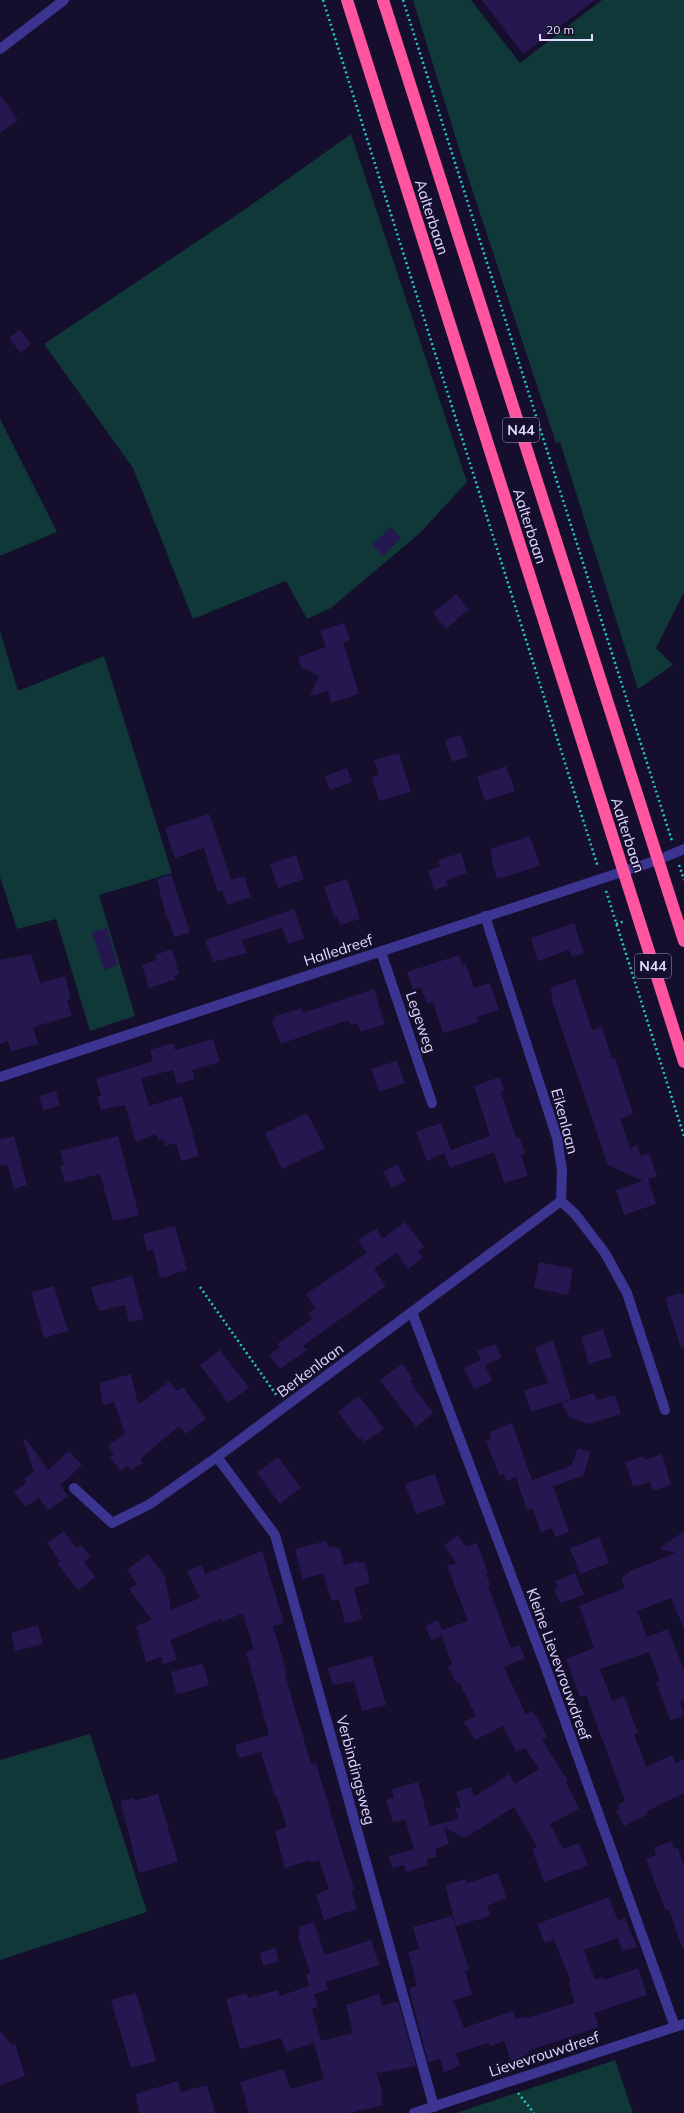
<svg xmlns="http://www.w3.org/2000/svg" width="684" height="2113" viewBox="0 0 684 2113" font-family="Mulish,sans-serif">
  <rect width="100%" height="100%" fill="#150e2d"/>
  <g fill="#103838">
    <path d="M413,0H471L520,63L602,0H684V592L656,648L673,665L638,689L560,442L556,443L467,174Z"/>
    <path d="M351,134L467,482L421,532L331,608L307,619L286,581L193,619L133,468L44,344L244,210Z"/>
    <path d="M0,419L57,532L0,556Z"/>
    <path d="M0,631L18,691L104,656L172,873L99,895L135,1016L90,1031L56,919L17,929L0,877Z"/>
    <path d="M90,1734L147,1912L0,1960V1760Z"/>
    <path d="M615,2060L633,2113H456Z"/>
  </g>
  <g fill="#251850">
    <path d="M482,0H595L523,54Z"/>
    <path d="M0,95L18,120L0,133Z"/>
    <path d="M20,329L31,344L21,353L9,338Z"/>
    <path d="M391,527L401,538L383,556L372,545Z"/>
    <path d="M456,594L469,609L446,629L433,613Z"/>
    <path d="M344,623L350,640L343,642L359,694L331,703L328,691L310,696L319,676L301,667L298,657L326,647L320,631Z"/>
    <path d="M461,735L468,756L452,762L445,740Z"/>
    <path d="M399,753L411,792L379,801L372,777L379,775L374,760Z"/>
    <path d="M506,766L515,791L485,801L477,777Z"/>
    <path d="M347,768L352,782L330,790L325,776Z"/>
    <path d="M209,814L231,880L244,876L251,897L227,905L222,890L218,892L204,848L175,858L165,828Z"/>
    <path d="M530,836L540,866L497,879L491,859L493,858L490,849Z"/>
    <path d="M461,853L467,873L446,880L448,885L434,890L428,870L440,866L438,860Z"/>
    <path d="M296,855L304,879L278,888L270,864Z"/>
    <path d="M171,874L190,933L174,937L168,917H166L157,879Z"/>
    <path d="M347,879L360,919L340,925L337,916L334,917L324,886Z"/>
    <path d="M294,909L304,939L288,944L282,928L242,940L247,953L213,962L205,940Z"/>
    <path d="M574,923L584,953L572,957L569,950L538,961L531,938Z"/>
    <path d="M107,928L118,965L104,970L92,932Z"/>
    <path d="M172,949L179,974L174,976L176,979L149,988L142,965L156,960L155,955Z"/>
    <path d="M31,954L40,983L65,976L71,999L67,1000L72,1016L33,1027L38,1044L11,1051L8,1041L0,1044V960Z"/>
    <path d="M459,955L462,965L466,964L474,988L490,983L499,1010L477,1017L479,1022L443,1033L433,1002L427,1004L421,987L413,990L407,972Z"/>
    <path d="M575,979L592,1030L602,1027L612,1059L615,1058L633,1114L620,1119L630,1148L637,1145L641,1156L649,1153L657,1176L648,1179L656,1204L624,1215L616,1190L643,1181L608,1165L551,998L553,997L550,988Z"/>
    <path d="M374,989L385,1024L361,1032L358,1023L350,1025L348,1020L281,1044L272,1022L275,1016L302,1008L303,1013Z"/>
    <path d="M213,1039L220,1062L192,1070L195,1079L177,1084L173,1070L141,1078L149,1106L182,1096L199,1156L181,1161L176,1143L165,1146L164,1139L158,1140L156,1134L136,1142L125,1105L101,1110L97,1097L101,1095L96,1079L153,1061L150,1050L173,1043L175,1050Z"/>
    <path d="M397,1061L405,1083L379,1092L371,1069Z"/>
    <path d="M500,1077L504,1090L501,1092L516,1138L519,1137L525,1153L521,1155L528,1176L504,1183L494,1152L450,1168L444,1153L427,1161L416,1132L441,1123L451,1150L490,1136L474,1086Z"/>
    <path d="M56,1091L60,1106L43,1110L39,1096Z"/>
    <path d="M307,1113L325,1148L282,1169L265,1133Z"/>
    <path d="M14,1136L27,1185L14,1189L7,1164L0,1166V1139Z"/>
    <path d="M118,1136L139,1215L113,1221L100,1174L65,1183L60,1166L64,1165L60,1151Z"/>
    <path d="M397,1164L406,1181L392,1188L383,1172Z"/>
    <path d="M405,1222L424,1247L418,1251L423,1258L408,1269L396,1253L374,1269L386,1286L303,1346L307,1350L280,1369L269,1355L280,1347L277,1344L312,1319L308,1314L315,1308L306,1294L367,1253L358,1240L377,1228L382,1239Z"/>
    <path d="M175,1226L187,1270L172,1274L171,1276L160,1278L153,1249L147,1251L143,1234Z"/>
    <path d="M539,1262L573,1269L568,1295L534,1288Z"/>
    <path d="M132,1276L144,1319L129,1322L125,1305L99,1311L98,1305H96L91,1287Z"/>
    <path d="M54,1286L68,1331L44,1338L31,1292Z"/>
    <path d="M680,1293L681,1295L684,1294V1347L681,1348L665,1298Z"/>
    <path d="M603,1329L612,1357L589,1364L581,1337Z"/>
    <path d="M553,1340L571,1399L531,1412L524,1390L548,1383L535,1348Z"/>
    <path d="M496,1344L501,1358L485,1365L492,1381L474,1389L464,1368L481,1360L477,1351Z"/>
    <path d="M220,1350L249,1388L228,1403L200,1365Z"/>
    <path d="M402,1364L413,1379L410,1381L416,1390L433,1413L416,1427L380,1380Z"/>
    <path d="M131,1374L138,1405L169,1381L177,1391L183,1387L206,1419L186,1434L179,1426L140,1459L143,1463L132,1470L128,1466L121,1471L110,1457L114,1454L108,1446L125,1434L114,1402L103,1405L99,1383Z"/>
    <path d="M594,1393L597,1400L615,1395L621,1414L589,1424L570,1417L561,1403Z"/>
    <path d="M359,1396L384,1429L364,1442L361,1438L359,1439L338,1412Z"/>
    <path d="M512,1423L532,1480L571,1466L578,1448L591,1452L583,1476L553,1486L569,1532L555,1537L552,1528L541,1532L532,1508L527,1510L516,1477L506,1481L504,1474L499,1475L486,1441L491,1439L489,1432Z"/>
    <path d="M26,1439L48,1470L69,1451L82,1465L60,1485L68,1496L48,1510L39,1498L26,1507L14,1492L27,1482L24,1478L34,1472L23,1440Z"/>
    <path d="M662,1454L671,1485L653,1491L650,1482L633,1487L625,1462L644,1456L645,1460Z"/>
    <path d="M278,1457L301,1488L280,1504L257,1473Z"/>
    <path d="M435,1474L445,1504L416,1514L405,1484Z"/>
    <path d="M64,1531L76,1548L81,1545L91,1557L84,1562L95,1577L78,1590L57,1563L60,1561L47,1543Z"/>
    <path d="M684,1531V1629L671,1598L637,1611L647,1637L668,1629L684,1670V1700L680,1702L684,1716L670,1720L656,1682L660,1681L649,1652L600,1669L612,1701L624,1696L638,1733L634,1734L646,1767L672,1755L676,1763L684,1759V1793L647,1811L648,1814L624,1826L616,1811L620,1809L618,1805L625,1801L586,1695L580,1697L566,1659L594,1648L579,1606L625,1588L621,1578L631,1571L676,1553L659,1549Z"/>
    <path d="M458,1535L466,1547L477,1543L488,1573L486,1574L490,1585L488,1586L511,1648L520,1645L525,1658L504,1667L526,1715L532,1711L539,1721L547,1737L542,1740L568,1781L566,1782L579,1809L550,1824L563,1849L579,1843L588,1866L544,1882L532,1849L537,1847L514,1807L465,1838L444,1827L449,1844L435,1849L437,1857L426,1859L428,1865L406,1872L404,1865L392,1868L389,1856L414,1849L405,1819L393,1823L386,1800L394,1798L392,1789L418,1782L430,1826L459,1819L455,1808L461,1807L456,1792L471,1787L474,1797L509,1774L515,1784L539,1769L525,1748L516,1752L503,1726L475,1740L464,1722L476,1716L459,1682L456,1683L448,1666L452,1664L442,1636L431,1640L425,1626L438,1620L442,1630L468,1621L447,1566L456,1563L444,1545Z"/>
    <path d="M599,1537L609,1563L580,1574L570,1548Z"/>
    <path d="M326,1541L328,1546L340,1548L344,1565L358,1561L359,1563L365,1562L370,1583L354,1588L362,1619L345,1624L339,1599L333,1601L332,1599H331L323,1573L303,1579L295,1549Z"/>
    <path d="M262,1551L284,1623L273,1626L287,1674L285,1675L311,1764L316,1763L354,1890L351,1891L357,1909L324,1920L316,1894L329,1889L319,1860L311,1863L310,1860L285,1868L275,1831L287,1827L277,1796L275,1797L261,1752L239,1758L235,1745L269,1735L246,1652L254,1650L243,1613L222,1622L221,1619L170,1640L177,1660L163,1664L161,1657L146,1662L136,1626L152,1620L129,1589L137,1584L127,1570L148,1554L165,1577L171,1610L200,1598L187,1571L202,1565L205,1574Z"/>
    <path d="M575,1573L584,1595L560,1603L554,1589L558,1588L555,1581Z"/>
    <path d="M38,1625L43,1644L15,1651L11,1633Z"/>
    <path d="M372,1656L386,1705L362,1711L354,1681L333,1685L328,1668Z"/>
    <path d="M200,1664L203,1665L209,1685L180,1694L176,1693L171,1672Z"/>
    <path d="M158,1794L178,1862L139,1873L120,1801L133,1798L134,1801Z"/>
    <path d="M671,1841L674,1849L678,1848L684,1866V1947H682L669,1910L666,1911L646,1859L656,1855L654,1848Z"/>
    <path d="M498,1873L506,1898L487,1906L490,1916L456,1926L445,1885L467,1879L465,1884Z"/>
    <path d="M609,1897L618,1921L625,1918L637,1947L622,1951L618,1938L584,1950L595,1980L603,1977L604,1980L638,1968L647,1995L594,2013L599,2027L528,2051L529,2054L511,2061L504,2041L490,2046L489,2043L456,2053L460,2066L444,2072L440,2059L428,2062L409,1989L417,1985L408,1952L419,1949L413,1927L452,1916L469,1970L465,1971L472,1995L453,2000L464,2028L513,2011L516,2019L527,2016V2018L575,2003L569,1983L571,1982L554,1940L545,1943L537,1924Z"/>
    <path d="M314,1922L325,1955L371,1940L379,1965L326,1982L328,1990L314,1994L318,2007L312,2009L321,2041L353,2033L346,2005L379,1994L382,2006L398,2001L416,2066L380,2073L376,2071L383,2095H381L383,2105L350,2113H249L240,2082L284,2069L290,2089L324,2079L314,2043L286,2052L281,2038L240,2049L226,1999L246,1993L248,1998L278,1990L280,1996L309,1986L306,1974L310,1973L298,1936L300,1935L298,1927Z"/>
    <path d="M275,1948L279,1961L263,1966L260,1953Z"/>
    <path d="M136,1993L156,2061L131,2068L111,2000Z"/>
    <path d="M0,2031L12,2045L15,2044L25,2076L0,2085Z"/>
    <path d="M178,2081L181,2092L207,2085L215,2113H139L136,2094Z"/>
  </g>
  <g fill="none" stroke-linecap="round" stroke-linejoin="round">
    <g stroke="#22cbc7" stroke-width="2.5" stroke-dasharray="2 3" stroke-linecap="butt">
      <path d="M323,0L598,867"/>
      <path d="M403,0L672,841"/>
      <path d="M679,865L684,880"/>
      <path d="M606,891L684,1136"/>
      <path d="M616,924L625,921"/>
      <path d="M200,1287L277,1396"/>
      <path d="M518,2093L534,2113"/>
    </g>
    <g stroke="#3b3491" stroke-width="10">
      <path d="M0,49L64,0"/>
      <path d="M485,916L557,1138L562,1170L561,1201L576,1215L605,1253L627,1293L665,1410"/>
      <path d="M381,952L432,1103"/>
      <path d="M0,1077L658,860L684,849"/>
      <path d="M412,1312L546,1668L675,2027"/>
      <path d="M217,1457L275,1535L434,2107"/>
      <path d="M74,1488L112,1523L150,1504L217,1457L561,1201"/>
      <path d="M414,2113L684,2024"/>
    </g>
    <g stroke="#ff55a0" stroke-width="12">
      <path d="M347,0L684,1062"/>
      <path d="M383,0L684,941"/>
    </g>
  </g>
  <g text-anchor="middle" dominant-baseline="central" stroke-width="3" stroke-linejoin="round" paint-order="stroke">
    <g fill="#150e2d" stroke="#a39dc0" stroke-width="1">
      <rect x="503" y="418" width="36" height="24" rx="3"/>
      <rect x="635" y="954" width="36" height="24" rx="3"/>
    </g>
    <g font-size="14" font-weight="bold" fill="#e0daff">
      <text x="521" y="430">N44</text>
      <text x="653" y="966">N44</text>
    </g>
    <g font-size="15" fill="#e0daff" stroke="#150e2d">
      <text transform="translate(432 217) rotate(72)">Aalterbaan</text>
      <text transform="translate(530 526) rotate(72)">Aalterbaan</text>
      <text transform="translate(628 835) rotate(72)">Aalterbaan</text>
      <text transform="translate(338 950) rotate(-18)">Halledreef</text>
      <text transform="translate(421 1022) rotate(71)">Legeweg</text>
      <text transform="translate(565 1121) rotate(75)">Eikenlaan</text>
      <text transform="translate(310 1370) rotate(-37)">Berkenlaan</text>
      <text transform="translate(559 1664) rotate(70)">Kleine Lievevrouwdreef</text>
      <text transform="translate(356 1770) rotate(75)">Verbindingsweg</text>
      <text transform="translate(544 2054) rotate(-18)">Lievevrouwdreef</text>
    </g>
  </g>
  <path d="M540 34v6h52v-6" fill="none" stroke="#e0daff" stroke-width="2"/>
  <text x="546" y="34" font-size="12" fill="#e0daff" stroke="#150e2d" stroke-width="3" paint-order="stroke">20 m</text>
</svg>
